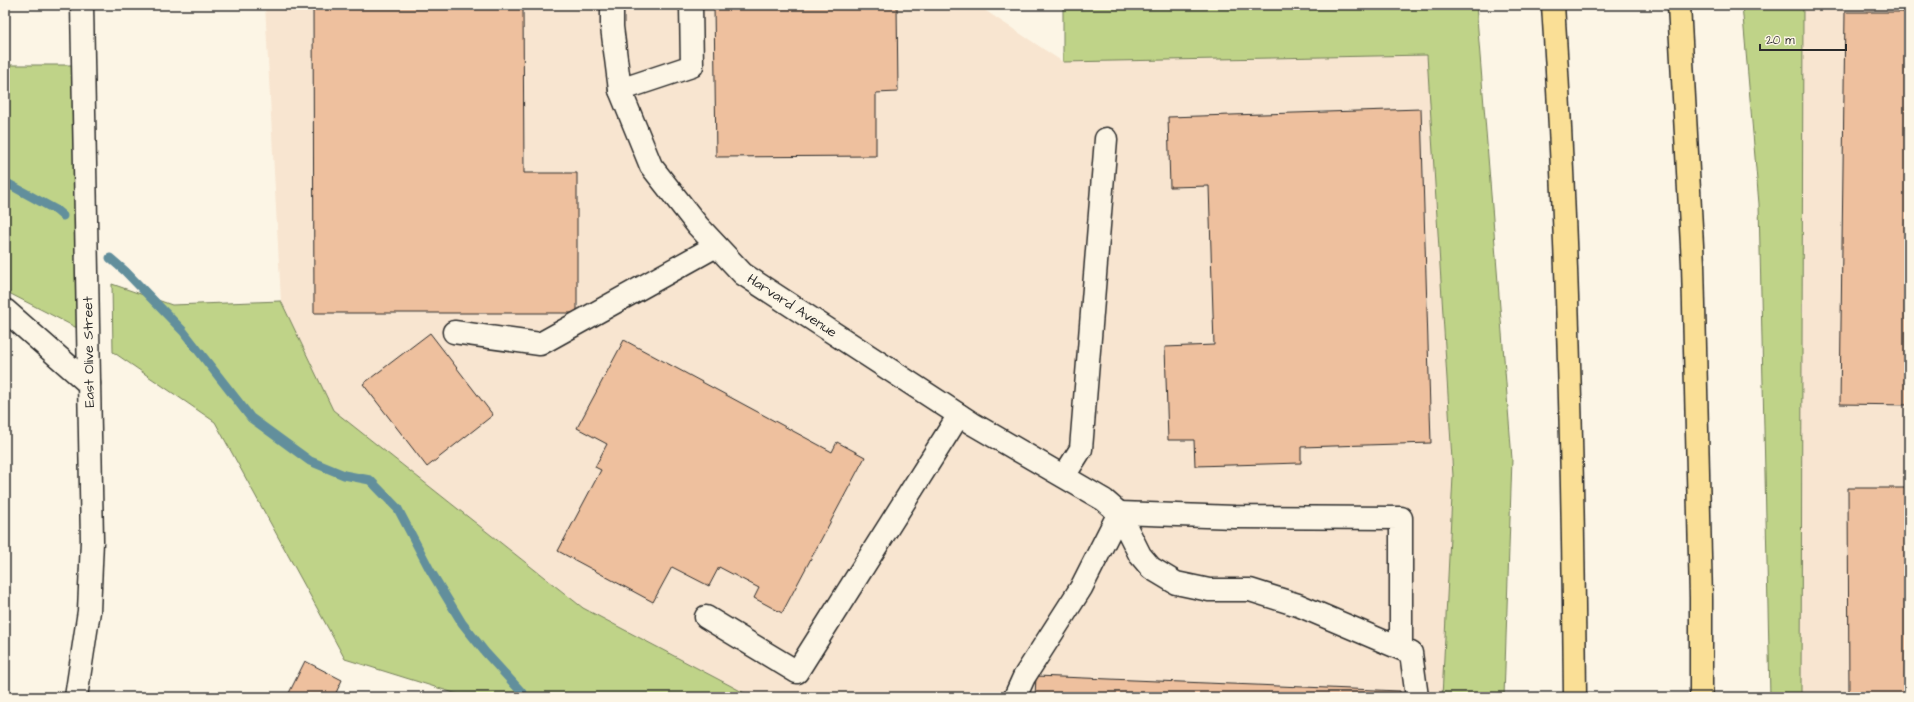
<svg xmlns="http://www.w3.org/2000/svg" width="1914" height="702" viewBox="0 0 1914 702" font-family="'Architects Daughter',sans-serif">
  <rect width="100%" height="100%" fill="#fcf5e5"/>
  <filter id="ink" filterUnits="userSpaceOnUse"><feTurbulence type="fractalNoise" baseFrequency=".025" numOctaves="2"/><feDisplacementMap in="SourceGraphic" scale="8" xChannelSelector="R" yChannelSelector="G"/><feConvolveMatrix kernelMatrix="1 2 1 2 8 2 1 2 1" color-interpolation-filters="sRGB"/></filter>
  <g filter="url(#ink)">
    <g fill="#f8e5d0">
      <path d="M265,5H977L1063,62L1427,55L1453,476L1442,697H752L583,608L333,410L281,301Z"/>
      <path d="M1803,5H1909V697H1801Z"/>
    </g>
    <g fill="#bfd388" stroke="#757f5a">
      <path d="M1063,5H1476L1512,459L1504,697H1442L1453,476L1427,55L1063,62Z"/>
      <path d="M1742,5H1803L1801,697H1770L1759,204Z"/>
      <path d="M5,65H77L79,329L5,291Z"/>
      <path d="M112,284L172,305L281,301L333,410L583,608L752,697H467L345,659L215,422L113,352Z"/>
    </g>
    <g fill="none" stroke-linecap="round" stroke-linejoin="round">
      <g stroke="#628f9c" stroke-width="9">
        <path d="M5,182L56,210L63,216"/>
        <path d="M110,258L125,271L183,331L251,418L310,461L344,475L370,480L398,509L430,570L462,623L485,652L526,697"/>
      </g>
    </g>
    <g fill="#eec09e" stroke="#2b2b2b">
      <path d="M313,5H523L524,173H577V313H314Z"/>
      <path d="M714,5H897L898,92L876,93V156L716,157Z"/>
      <path d="M1845,12H1909V405L1840,404Z"/>
      <path d="M1421,109L1431,443L1301,447V463L1195,466L1194,440H1168L1165,347L1214,345L1209,186L1170,187L1168,117Z"/>
      <path d="M430,333L493,415L427,467L363,384Z"/>
      <path d="M624,340L832,452L837,442L865,457L782,613L754,598L759,588L719,567L709,586L672,567L653,602L558,551L601,470L595,467L607,444L577,428Z"/>
      <path d="M1848,488H1909V697H1849Z"/>
      <path d="M305,661L342,680L334,697H287Z"/>
      <path d="M1036,676L1400,691V697H1035Z"/>
    </g>
    <g fill="none" stroke-linecap="round" stroke-linejoin="round">
      <defs>
        <g id="minor">
          <path id="s1" d="M612,5V27L620,90L651,166L698,226L743,274L973,424L1104,500L1119,513L1140,555L1151,568L1176,583L1209,590H1250L1298,605L1411,653L1417,697"/>
          <path d="M620,90L692,66L691,5"/>
          <path d="M5,310L89,384"/>
          <path d="M454,332L540,344L716,246"/>
          <path d="M1064,476L1081,449L1106,139"/>
          <path d="M1119,513L1235,517L1401,518V648"/>
          <path d="M706,617L797,672L959,415"/>
          <path d="M76,697L89,611L92,541L82,5"/>
          <path d="M1015,697L1024,677L1081,588L1119,513"/>
        </g>
        <g id="highway">
          <path d="M1553,5C1568,236 1573,466 1575,697"/>
          <path d="M1679,5L1693,264L1701,598V697"/>
        </g>
      </defs>
      <use href="#minor" stroke="#2b2b2b" stroke-width="25"/>
      <use href="#highway" stroke="#2b2b2b" stroke-width="25"/>
      <use href="#minor" stroke="#fcf5e5" stroke-width="22"/>
      <use href="#highway" stroke="#fadf96" stroke-width="22"/>
    </g>
  </g>
  <g text-anchor="middle" dominant-baseline="central" stroke-width="3" stroke-linejoin="round" paint-order="stroke">
    <g font-size="14" fill="#2b2b2b" stroke="#fcf5e5">
      <text stroke="none"><textPath href="#s1" startOffset="368">Harvard Avenue</textPath></text>
      <text transform="translate(89 352) rotate(-91)">East Olive Street</text>
    </g>
  </g>
  <rect width="1914" height="702" fill="none" stroke="#fcf5e5" stroke-width="20"/>
  <rect x="10" y="10" width="1894" height="682" fill="none" stroke="#2b2b2b" stroke-width="1.5" filter="url(#ink)"/>
  <path d="M1760 44v6h86v-6" fill="none" stroke="#2b2b2b" stroke-width="2"/>
  <text x="1766" y="44" font-size="12" fill="#2b2b2b" stroke="#fcf5e5" stroke-width="3" paint-order="stroke">20 m</text>
</svg>
